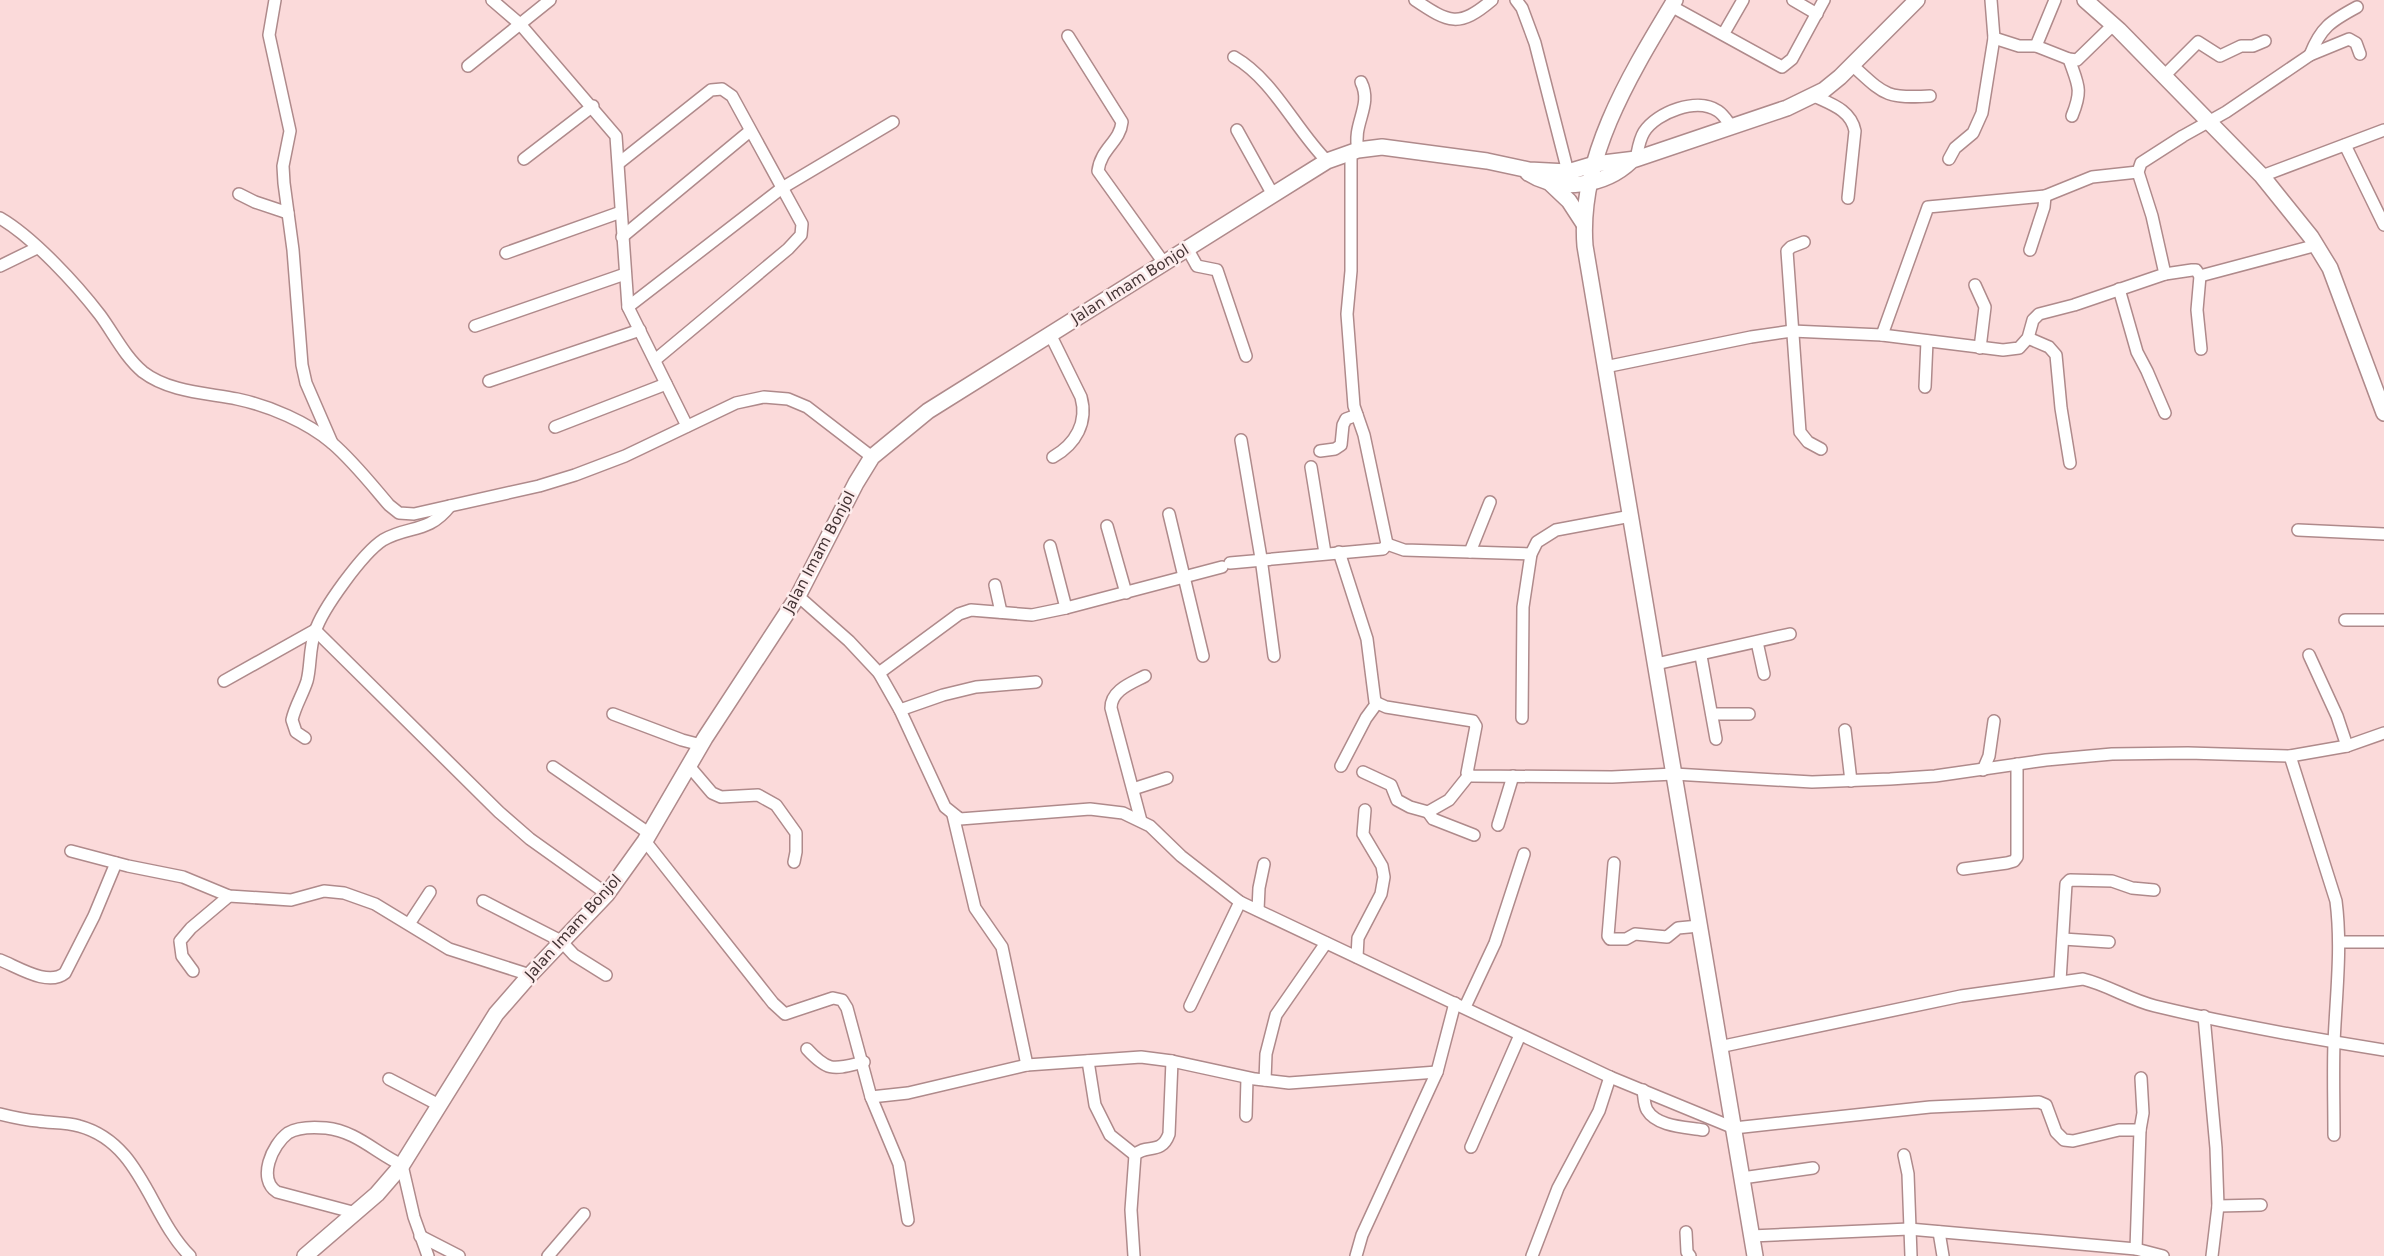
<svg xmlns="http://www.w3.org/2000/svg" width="2384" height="1256" viewBox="0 0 2384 1256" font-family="'DejaVu Sans',sans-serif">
  <rect width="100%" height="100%" fill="#fbdada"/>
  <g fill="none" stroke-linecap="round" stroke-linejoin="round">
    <defs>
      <g id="minor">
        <path d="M275,0L269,35L290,131L283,166L284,183L293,250L302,365L306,383L332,443"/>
        <path d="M492,0L520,24L616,136L628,307L687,426"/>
        <path d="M1415,0C1449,23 1459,28 1492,0"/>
        <path d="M1516,0L1522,8L1535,43L1568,172"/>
        <path d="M1793,0L1817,14"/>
        <path d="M1671,6L1782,67L1792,59L1824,0"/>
        <path d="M1724,33L1743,0"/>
        <path d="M1068,36L1122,122C1120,142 1101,148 1098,171L1164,263"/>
        <path d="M1994,38L2019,46H2036L2069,59L2077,60L2113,25"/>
        <path d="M2036,46L2055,0"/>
        <path d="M2310,55C2321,27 2331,21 2357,7"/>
        <path d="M1234,57C1274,80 1295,129 1327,161"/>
        <path d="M2069,59C2078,85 2083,89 2072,116"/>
        <path d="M1852,65C1884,94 1885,99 1930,96"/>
        <path d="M468,66L550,0"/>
        <path d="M2164,76L2198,42L2220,56L2241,46H2253L2265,41"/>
        <path d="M1814,96C1831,104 1851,110 1855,131L1848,198"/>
        <path d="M1237,130L1272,193"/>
        <path d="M2345,145L2384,225"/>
        <path d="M1358,150C1352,123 1373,106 1361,82"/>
        <path d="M524,159L593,106"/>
        <path d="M1636,159C1638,150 1639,140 1644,132C1657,112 1697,97 1718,111C1724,115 1727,121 1731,126"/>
        <path d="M1949,159L1955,148L1973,133L1982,113L1994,38L1991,0"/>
        <path d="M619,163L711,90L722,89L732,96L802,224L801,235L788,249L655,360"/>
        <path d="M2262,176L2384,130"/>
        <path d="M239,194L255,202L288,213"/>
        <path d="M0,218C33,237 77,285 100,315C114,334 125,357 143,372C169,392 207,393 237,399C270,406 307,422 332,443C353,461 371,484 389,505L399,513L414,514L539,486L575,475L625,456L736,403L764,397L788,399L807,407L872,457"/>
        <path d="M622,237L750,131"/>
        <path d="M1804,242L1791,247L1787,251L1800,432L1808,442L1821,449"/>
        <path d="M1187,248L1197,266L1217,270L1246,356"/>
        <path d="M2030,250L2044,207L2045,196"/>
        <path d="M506,253L621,212"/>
        <path d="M0,266L37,248"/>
        <path d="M2165,274L2192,270H2196L2200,276L2197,310L2201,349"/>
        <path d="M2200,276L2317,245"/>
        <path d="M1975,285L1985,307L1980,348"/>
        <path d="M2119,289L2137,352L2147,371L2165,413"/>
        <path d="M628,307L782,188L893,122"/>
        <path d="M475,326L625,274"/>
        <path d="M1050,334L1081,397C1088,422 1076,444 1053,457"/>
        <path d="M1882,335L1928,207L2045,196L2092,177L2138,172"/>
        <path d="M2028,338L2049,347L2056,355L2061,408L2070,463"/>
        <path d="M1605,367L1751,337L1792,331L1882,335L2003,350L2019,348L2028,338L2033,320L2039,314L2074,305L2165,274L2152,216L2138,172L2141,163L2183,136L2226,112L2310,55L2349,39L2356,43L2360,54"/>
        <path d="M489,381L640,330"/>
        <path d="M1925,387L1927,341"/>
        <path d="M555,427L666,384"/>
        <path d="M1241,440L1261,558L1274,656"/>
        <path d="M1320,451L1335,449L1341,445L1343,425L1346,419L1357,415"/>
        <path d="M1311,467L1325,553"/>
        <path d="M1169,514L1203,656"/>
        <path d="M1107,526L1126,593"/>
        <path d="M2298,530L2384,534"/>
        <path d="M1387,544L1404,550L1531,554"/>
        <path d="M1050,546L1066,608"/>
        <path d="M1339,552L1367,639L1375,702L1386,707L1473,721L1476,726L1467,773L1472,776L1612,777L1674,774L1812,782L1890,779L1935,776L2046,760L2112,754L2188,753L2290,756L2347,746L2384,733"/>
        <path d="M1470,552L1490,502"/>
        <path d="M1230,563L1383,549L1387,544L1364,435L1354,406L1347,314L1351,271V152"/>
        <path d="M995,585L1001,612"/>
        <path d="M798,596L849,641L879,673L900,710L945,807L960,819L1090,809L1123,813L1150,826L1181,856L1240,902L1610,1077L1734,1128L1930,1107L2039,1102L2046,1105L2056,1132L2064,1140L2073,1141L2119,1130H2140L2136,1249"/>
        <path d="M2345,620H2384"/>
        <path d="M1757,642L1764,674"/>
        <path d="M2309,655L2337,716L2347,746"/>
        <path d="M1701,656L1716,739"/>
        <path d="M1656,664L1790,634"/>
        <path d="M879,673L959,614L971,610L1032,615L1066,608L1222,567"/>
        <path d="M224,681L315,630L499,812L530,839L607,894"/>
        <path d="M900,710L943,695L976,687L1036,682"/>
        <path d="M613,714L682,740L701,745"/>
        <path d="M1712,714H1749"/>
        <path d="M1522,718L1523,607L1531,554L1537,542L1556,530L1631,516"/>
        <path d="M1845,730L1851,781"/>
        <path d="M305,738L296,732L292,720C295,706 303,694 307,681C311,666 309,649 315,632C322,609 363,553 383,540C409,525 428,534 450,506"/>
        <path d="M2290,756L2336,901C2342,948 2336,995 2334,1043C2333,1073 2334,1104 2334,1135"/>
        <path d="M689,766L712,793L721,797L758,795L776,805L796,833V852L794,862"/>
        <path d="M1341,766L1366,718L1377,703"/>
        <path d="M553,767L650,834"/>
        <path d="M1983,770L1989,756L1994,721"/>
        <path d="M1363,772L1391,785L1397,800L1410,807L1428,812L1449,800L1469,775"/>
        <path d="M1133,789L1167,778"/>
        <path d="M1428,812L1433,819L1474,835"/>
        <path d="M953,815L975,908L1002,947L1027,1065"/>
        <path d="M1141,821L1111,708C1111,690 1132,683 1145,676"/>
        <path d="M1498,825L1513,776"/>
        <path d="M645,841L773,1003L785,1014L833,998L842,1000L847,1008L871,1097L908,1093L1027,1065L1141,1057L1172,1061L1255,1079L1289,1083L1437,1072"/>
        <path d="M71,851L128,866L183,877L229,896L291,900L324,891L344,893L375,904L449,949L530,975"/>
        <path d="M1614,863L1608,936L1610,939H1626L1635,934L1667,937L1678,928L1699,926"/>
        <path d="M1963,869L2007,863L2014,861L2017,857V764"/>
        <path d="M483,901L561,941L574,955L606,975"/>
        <path d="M1258,910L1259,888L1264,864"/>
        <path d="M409,924L430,892"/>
        <path d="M2063,939L2109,942"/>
        <path d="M2340,942H2384"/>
        <path d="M1357,957L1358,938L1381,894L1384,877L1382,866L1363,834L1365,810"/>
        <path d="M0,960C18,967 48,987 65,973L94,916L116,863"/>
        <path d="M193,971L182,956L180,941L191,928L229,896"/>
        <path d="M2060,981L2066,884L2070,880L2112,881L2132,888L2154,890"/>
        <path d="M1190,1006L1240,902"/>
        <path d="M1465,1007L1495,943L1524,854"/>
        <path d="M2204,1016L2216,1148L2218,1206L2212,1256"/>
        <path d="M1719,1047L1961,996L2083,979C2108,985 2130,1000 2155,1006C2230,1024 2307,1038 2384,1050"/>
        <path d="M807,1049C829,1073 834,1069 864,1062"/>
        <path d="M1088,1061L1095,1105L1110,1135L1135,1155"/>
        <path d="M389,1079L439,1105"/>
        <path d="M1265,1080L1266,1054L1276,1015L1326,943"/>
        <path d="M1643,1090C1644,1096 1644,1105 1647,1110C1657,1127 1686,1127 1703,1130"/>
        <path d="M871,1097L899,1164L908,1220"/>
        <path d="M0,1114C12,1117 25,1120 38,1121C51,1123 66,1122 79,1126C142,1143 149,1215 190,1256"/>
        <path d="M1246,1116L1247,1078"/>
        <path d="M2140,1130L2143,1113L2141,1078"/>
        <path d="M1471,1147L1520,1035"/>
        <path d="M1904,1155L1908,1174L1911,1256"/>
        <path d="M1742,1178L1813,1168"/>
        <path d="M2218,1206L2261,1205"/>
        <path d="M356,1213L277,1192C257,1179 272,1145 288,1133C298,1127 315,1127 326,1128C356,1131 376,1153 402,1165L414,1217L428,1256"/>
        <path d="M1686,1232L1687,1252L1690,1256"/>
        <path d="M1939,1232L1943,1256"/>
        <path d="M420,1236L459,1256"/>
        <path d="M1751,1236L1909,1229L2136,1249L2163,1256"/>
        <path d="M548,1256L584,1214"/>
        <path d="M1134,1256L1131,1210L1135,1155C1146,1143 1161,1156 1169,1134L1172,1061"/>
        <path d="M1356,1256L1362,1235L1437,1072L1455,1003"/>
        <path d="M1532,1256L1558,1188L1599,1111L1610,1077"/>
      </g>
      <g id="secondary">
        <path d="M1675,0C1631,73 1578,158 1585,246L1755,1256"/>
        <path d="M2085,0L2119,30L2262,176L2311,237L2330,268L2384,413"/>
        <path d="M1528,173C1559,193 1605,186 1631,161"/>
        <path d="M1550,183L1569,201L1584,224"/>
        <path d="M305,1256L377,1194L402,1165L496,1014L530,975L607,894L645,841L705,738L798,596L856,483L872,457L928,411L1327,161L1358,150L1382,147L1487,161L1529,170L1568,172L1595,164L1636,159L1787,108L1824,90L1840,77L1917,0"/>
      </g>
    </defs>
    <use href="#minor" stroke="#af8a8b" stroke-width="14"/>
    <use href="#secondary" stroke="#af8a8b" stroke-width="18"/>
    <use href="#minor" stroke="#fff" stroke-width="11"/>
    <use href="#secondary" stroke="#fff" stroke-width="15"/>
  </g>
  <g text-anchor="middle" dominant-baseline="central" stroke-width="5" stroke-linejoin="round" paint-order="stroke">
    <g font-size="15" fill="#433334" stroke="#fdecec">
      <text transform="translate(1130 284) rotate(-32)">Jalan Imam Bonjol</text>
      <text transform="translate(819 552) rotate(-62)">Jalan Imam Bonjol</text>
      <text transform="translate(573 927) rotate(-48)">Jalan Imam Bonjol</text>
    </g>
  </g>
</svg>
